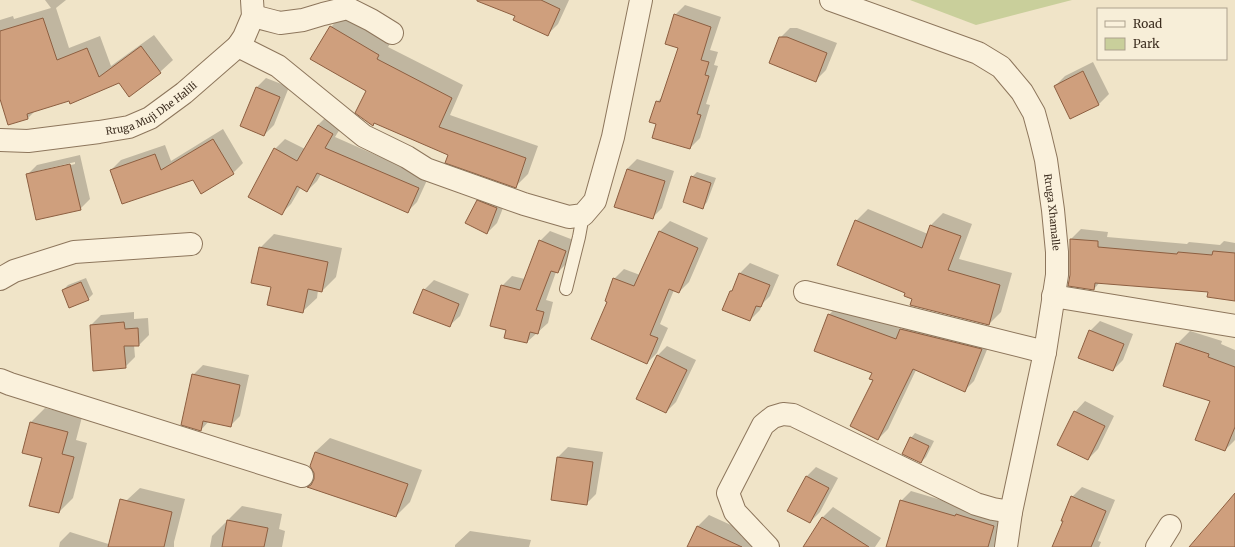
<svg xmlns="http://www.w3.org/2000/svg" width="1235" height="547" font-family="Merriweather,serif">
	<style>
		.green { fill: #c9cf9b }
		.shadow { fill: #0003; fill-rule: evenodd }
		.building { fill: #cf9f7d; stroke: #8d5f41 }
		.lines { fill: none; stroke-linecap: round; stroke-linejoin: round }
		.lane-casing { stroke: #8d765c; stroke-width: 14 }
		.street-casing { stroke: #8d765c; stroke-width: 24 }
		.lane { stroke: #faf1dc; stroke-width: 12 }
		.street { stroke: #faf1dc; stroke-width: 22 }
		.labels { text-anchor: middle; stroke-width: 3; stroke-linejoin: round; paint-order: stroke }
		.street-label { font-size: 10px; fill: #3d2e20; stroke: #f7eed8 }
	</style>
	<rect width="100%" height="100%" fill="#f0e4c8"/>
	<path class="green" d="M910 0H1072L976 25Z"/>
	<path class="shadow" d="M45 0H66L56 8 69 48 100 36 111 66 154 35 173 60 160 72 120 82 35 111 28 118 0 96V20L13 16 14 19 51 8Z
		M476 0H569L558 24 548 34 516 16Z
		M685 5 721 17 710 50 718 52 714 65 718 66 706 104 710 105 700 138 690 148 657 123V102L664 95 679 47 675 15Z
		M343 14 391 42 388 47 463 85 450 115 538 146 528 174 515 187 449 154 375 122 373 125 367 90 331 27Z
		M790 28H797L837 43 826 70 816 80 780 38Z
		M1093 62 1109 94 1099 104 1070 118 1055 86 1065 76Z
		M266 78 289 87 274 125 264 135 256 88Z
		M328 115 343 124 335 137 428 178 417 202 407 212 321 174 317 181 307 191 301 187 291 204 281 214 275 149 285 139 305 149 318 125Z
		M223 129 243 163 233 173 193 179 111 170 121 160 165 145 171 161Z
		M80 155 90 199 80 209 27 175 37 165ZM75 162V164L38 173V171Z
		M637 159 674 171 662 208 652 218 627 169Z
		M697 172 716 178 707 202 703 207 692 177Z
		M488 191 507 198 497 223 487 233 478 201Z
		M868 209 928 234 931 225 943 213 972 224 959 259 1012 273 1001 312 989 324 914 299 906 293 856 221Z
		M670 221 708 238 689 282 679 292 674 290 660 324 668 328 657 353 647 363 608 302 614 279 624 269 640 275 660 231Z
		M1081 229 1108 232 1107 237 1187 244 1189 242 1220 245 1224 241 1235 243V300L1209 291 1100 282 1094 289 1070 275 1071 239Z
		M550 231 576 241 568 262 558 272H556L546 300 553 302 548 323 527 342 507 330 502 286 512 276 525 279 540 241Z
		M274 234 342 248 336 277 322 291 318 290 317 298 302 312 260 248Z
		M750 263 779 275 770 296 762 304 760 310 750 320 731 291 734 288 740 273Z
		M86 278 93 294 88 299 63 290 68 285Z
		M434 280 469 294 460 316 449 326 424 290Z
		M838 305 902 329 911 320 991 340 974 381 964 391 916 370 888 429 878 439 874 373 829 315Z
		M134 312V319L148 318 149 335 139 345H134L135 357 125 367 91 325 101 315Z
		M1100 321 1133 334 1123 360 1113 370 1090 331Z
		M1190 331 1222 341 1221 344 1235 350V440L1225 450 1212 401 1177 344Z
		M667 346 696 360 676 402 666 412 657 356Z
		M203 365 249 375 240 416 230 426 209 421 201 430 193 375Z
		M1085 401 1114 416 1098 449 1088 459 1059 445 1075 412Z
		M45 408 82 417 76 440 87 443 73 498 59 512 43 457 31 422Z
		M915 433 934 441 926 457 921 462 911 438Z
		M330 438 422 470 410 502 396 516 309 486 315 480V452Z
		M568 447 603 452 596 494 586 504 558 457Z
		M816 467 838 478 820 512 810 522 806 477Z
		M1082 487 1115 500 1098 541 1101 542 1099 547H1053L1064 521 1072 497Z
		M140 488 185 499 174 542V547H130L127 500Z
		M911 491 965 507 1004 516 994 547H915L901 501Z
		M242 506 282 514 279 529 285 531 282 547H210L212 536Z
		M833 507 881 538 875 547H804L823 517Z
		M709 515 744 531 741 536 764 547H688L697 527Z
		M470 531 531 540 529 547H455V545Z
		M70 532 118 547H59L60 542Z"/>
	<path class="building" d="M477 0H541L560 9 548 36 513 20 515 16 477 1Z
		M674 14 711 27 701 60 709 62 705 75 709 76 697 114 701 115 690 149 652 138 656 124 649 122 656 101 660 102 678 48 665 44Z
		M43 18 57 60 87 48 99 77 141 46 161 73 129 97 119 83 70 104 69 101 27 114 28 119 8 125 0 99V31Z
		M330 26 379 55 377 59 452 98 439 127 526 158 516 188 445 163 448 155 374 123 373 126 355 113 366 91 310 59Z
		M779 37H787L827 53 816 82 769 63Z
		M1083 71 1099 105 1070 119 1054 86Z
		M256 87 280 97 264 136 240 126Z
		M318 125 333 134 325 148 419 188 408 213 317 173 307 192 297 186 282 215 248 197 274 148 297 161Z
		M213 139 234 174 201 194 193 180 122 204 110 170 155 154 161 170Z
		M70 164 81 210 36 220 26 174Z
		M627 169 665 181 653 219 614 207Z
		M691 176 711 183 703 209 683 202Z
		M477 200 497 208 487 234 465 223Z
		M855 220 922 248 930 225 961 236 948 270 1000 285 989 325 910 305 912 299 904 296 905 293 837 265Z
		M659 231 698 248 679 293 669 289 650 335 658 338 647 364 591 339 607 302 605 301 613 278 634 286Z
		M1070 239 1098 241V247L1177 254 1178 252 1212 255 1213 251 1235 253V301L1207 297 1208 292 1095 283 1094 290 1068 286 1070 275Z
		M539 240 566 251 558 273 551 271 536 310 544 312 538 334 530 332 527 343 504 338 506 330 490 326 501 285 520 290Z
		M259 247 328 262 322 292 308 289 303 313 267 305 271 287 251 283Z
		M739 273 770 285 761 307 756 306 750 321 722 310 730 291H732Z
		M81 282 89 300 69 308 62 290Z
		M423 289 459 304 450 327 413 313Z
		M828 314 896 339 900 329 982 349 965 392 913 369 878 440 850 426 873 380 869 379 872 373 814 351Z
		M124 322 125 329 138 328 139 346H124L126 368 93 371 90 325Z
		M1089 330 1124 344 1113 371 1078 358Z
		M1176 343 1209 354 1208 357 1235 367V427L1225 451 1195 440 1210 401 1163 386Z
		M657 355 687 370 666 413 636 399Z
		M192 374 240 385 231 427 203 421 201 431 181 425Z
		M1074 411 1105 426 1088 460 1057 445Z
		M30 422 68 432 62 454 74 457 59 513 29 506 42 458 22 453Z
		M910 437 929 446 921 463 902 454Z
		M315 452 408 484 396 517 307 487 311 485 314 479V473L310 466Z
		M557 457 593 462 587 505 551 500Z
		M806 476 829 488 810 523 787 511Z
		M1235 493V547H1189Z
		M1071 496 1106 511 1091 547H1052L1063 521H1061Z
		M120 499 172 512 164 547H108Z
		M900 500 955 516 956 514 994 526 988 547H886Z
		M822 517 869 547H803Z
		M227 520 268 528 264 547H222Z
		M697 526 742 547H687Z"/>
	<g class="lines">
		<defs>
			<path id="lane" d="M566 289 579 237 583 215"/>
			<g id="street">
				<path id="s1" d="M831 0 978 53 1001 67 1022 92 1034 113 1040 135 1046 160 1053 210 1057 252V275L1045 352 1011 512 1006 547"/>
				<path d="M253 16 280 23 303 20 323 14 347 8 371 20 392 33"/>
				<path d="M238 46 278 66 364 136 407 157 426 169 524 204 569 217 583 215 595 201 613 137 641 0"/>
				<path id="s2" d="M0 140 28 141 99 132 129 127 150 118 184 93 238 46 244 37 253 16 252 0"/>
				<path d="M0 279 14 271 74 252 191 244"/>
				<path d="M805 292 1045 352"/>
				<path d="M1053 296 1235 326"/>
				<path d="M0 380 10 384 302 476"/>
				<path d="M768 547 735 512 728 493 763 425 773 417 783 414 793 415 976 504 993 509 1011 512"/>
				<path d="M1157 547 1170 526"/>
			</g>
		</defs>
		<use href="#lane" class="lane-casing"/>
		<use href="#street" class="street-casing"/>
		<use href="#lane" class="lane"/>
		<use href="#street" class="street"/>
	</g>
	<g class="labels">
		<g class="street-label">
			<text dy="4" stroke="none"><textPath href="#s2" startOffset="158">Rruga Muji Dhe Halili</textPath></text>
			<text dy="4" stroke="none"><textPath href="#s1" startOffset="341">Rruga Xhamalle</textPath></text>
		</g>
	</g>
	<rect x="1097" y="8" width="130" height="52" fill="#f7eed8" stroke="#ada18e"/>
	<rect x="1105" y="21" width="20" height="6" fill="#faf1dc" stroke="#ada18e"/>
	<text x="1133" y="28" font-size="12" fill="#3d2e20">Road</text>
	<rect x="1105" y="38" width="20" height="12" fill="#c9cf9b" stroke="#ada18e"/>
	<text x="1133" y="48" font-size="12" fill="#3d2e20">Park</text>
</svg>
